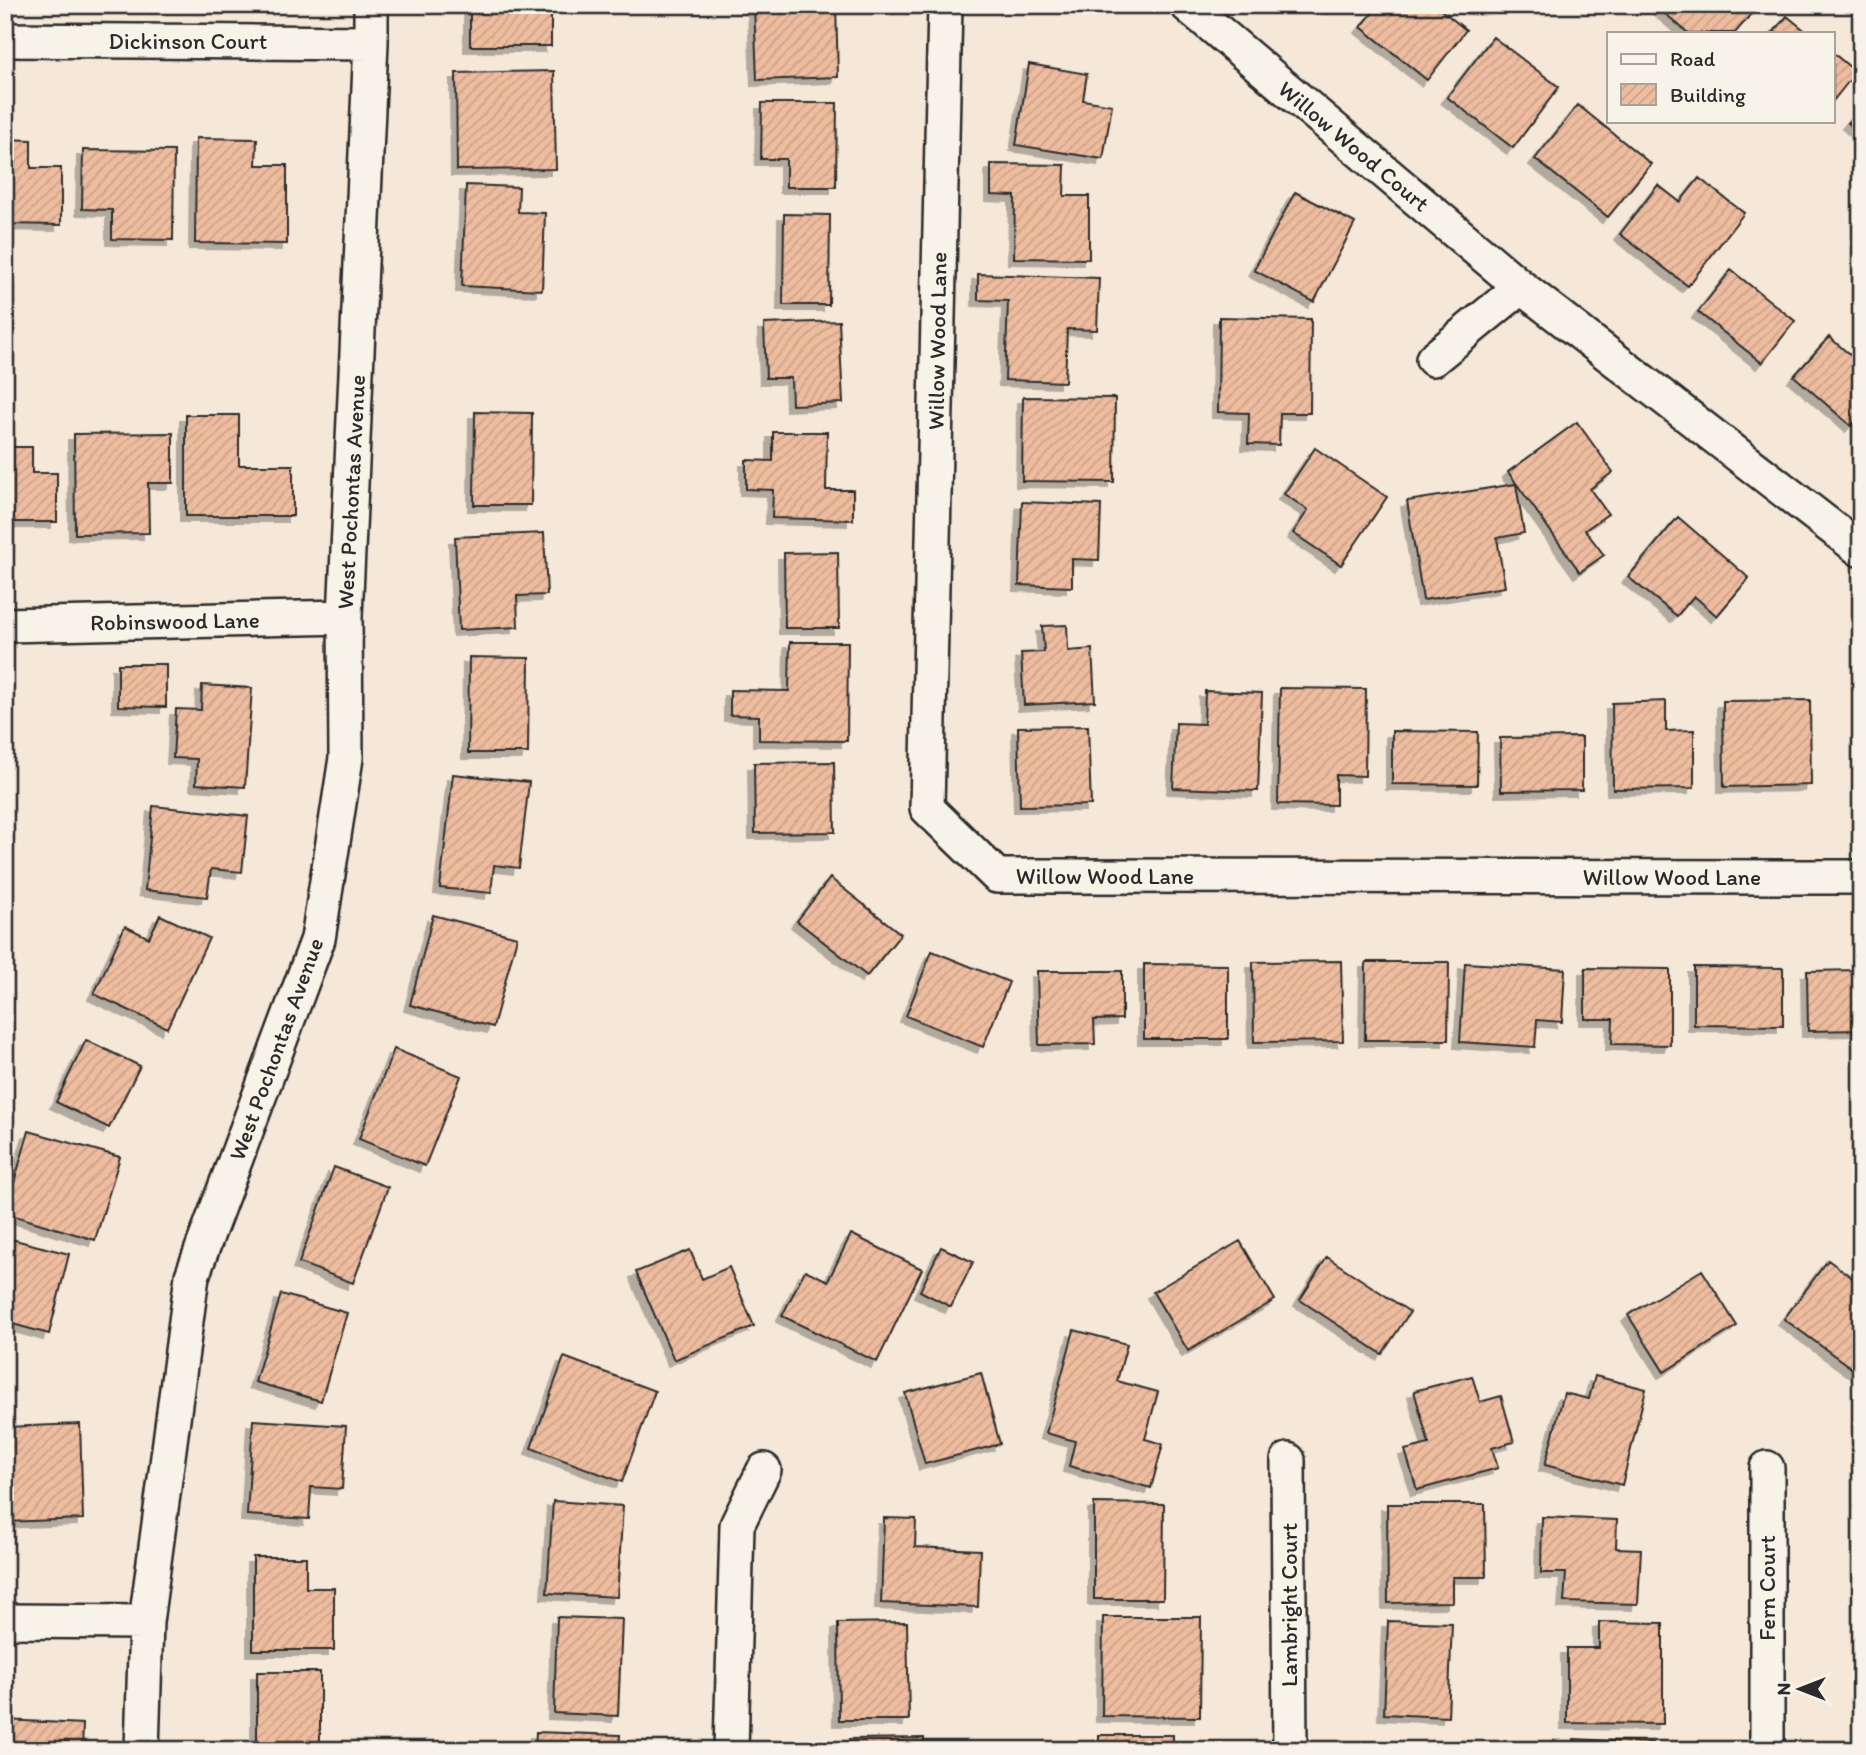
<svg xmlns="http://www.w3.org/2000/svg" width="1866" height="1755" font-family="Itim,sans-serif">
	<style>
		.building { fill: url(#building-hatch); stroke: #2b2b2b; stroke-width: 2; filter: url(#shadow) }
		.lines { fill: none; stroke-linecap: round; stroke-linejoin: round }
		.minor-casing { stroke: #2b2b2b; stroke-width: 38 }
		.minor { stroke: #f7f3e8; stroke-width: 33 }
		.labels { text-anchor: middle; stroke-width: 5; stroke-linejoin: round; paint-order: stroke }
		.street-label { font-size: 23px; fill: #2b2b2b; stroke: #f7f3e8 }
	</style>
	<defs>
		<pattern id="building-hatch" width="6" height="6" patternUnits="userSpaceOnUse" patternTransform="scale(1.75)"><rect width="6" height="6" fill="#eebc9f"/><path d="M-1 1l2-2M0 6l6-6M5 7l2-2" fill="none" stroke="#cca289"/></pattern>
		<filter id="shadow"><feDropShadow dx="-6" dy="6" stdDeviation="0" flood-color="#0004"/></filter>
	</defs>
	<rect width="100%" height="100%" fill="#f5e8d9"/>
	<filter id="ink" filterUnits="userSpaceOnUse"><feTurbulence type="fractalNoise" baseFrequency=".0143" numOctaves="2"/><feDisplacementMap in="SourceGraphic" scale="14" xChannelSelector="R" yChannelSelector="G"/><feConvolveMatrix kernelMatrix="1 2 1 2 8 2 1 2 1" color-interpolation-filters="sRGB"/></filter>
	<g filter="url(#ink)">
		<path class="building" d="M470 5H551V46H470Z
			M754 5H836L838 77 757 80Z
			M1379 5H1435L1466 30 1427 80 1361 27Z
			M1655 5H1759L1735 33H1688Z
			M1787 16 1808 33H1773Z
			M1493 37 1559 87 1513 148 1447 97Z
			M1833 53 1856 72 1833 101Z
			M1029 64 1087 74 1083 100 1112 105 1103 159 1016 145Z
			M554 71 556 169 457 170 456 73Z
			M762 103H837L836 187H786V159H761Z
			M1578 105 1651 164 1608 217 1535 159Z
			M1861 108V134L1848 123Z
			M196 138 257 139 256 165H287V244L195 243Z
			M5 139 31 140V168H61V225L5 224Z
			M83 150 174 151 173 240 112 239V210L82 209Z
			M991 164 1065 165 1064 196H1089V259L1014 258 1015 196 991 195Z
			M1699 178 1744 213 1688 286 1620 234 1658 185 1680 202Z
			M466 185 519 187 518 212 545 213 542 290 462 286Z
			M1295 192 1355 223 1314 302 1254 270Z
			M784 214 830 215 829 305H783Z
			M1731 270 1795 321 1762 363 1698 312Z
			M978 274 1099 278 1097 330 1067 329 1065 382 1005 380 1008 301 978 300Z
			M1219 317 1311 319 1310 413H1280L1279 445 1248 444 1249 413 1218 412Z
			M839 321 843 403 792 405 791 378H766L764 324Z
			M1829 337 1861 364V415L1851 426 1794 376Z
			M1023 397 1115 398 1114 482 1022 481Z
			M475 412 532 413 531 505H474Z
			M186 415H239V465H293V516H186Z
			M1577 422 1613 472 1590 489 1608 514 1585 530 1604 555 1580 572 1508 472Z
			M773 432H827L826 490H853V520L772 518 773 490 746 489V460L773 461Z
			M173 433V483H148L149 533 75 534 74 434Z
			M5 447H32V473H57V522H5Z
			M1315 448 1387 497 1341 565 1293 533 1308 510 1284 494Z
			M1516 484 1524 533 1497 538 1505 587 1423 600 1407 501Z
			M1022 502 1101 505 1099 560 1072 559V587L1019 585Z
			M1678 517 1749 578 1717 616 1694 596 1677 616 1628 577Z
			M544 533 547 595 517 596 518 627 459 630 455 537Z
			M838 552 839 628H785L784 553Z
			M1067 625 1068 651 1092 649 1095 701 1024 705 1021 653 1044 652 1042 626Z
			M790 642H848L847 741 759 740V716L730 715V690L789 691Z
			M469 657 529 658 528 753H468Z
			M118 664H166V707L118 706Z
			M202 685 252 688 245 787 196 784 197 759 173 758 176 709 201 710Z
			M1280 688 1366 689 1365 776 1336 775V805L1278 804Z
			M1205 691 1262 693 1258 791 1173 788 1176 723 1204 724Z
			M1810 700 1811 785 1724 787 1723 701Z
			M1666 701V731L1694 730V788L1613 789 1612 703Z
			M1088 726 1091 805 1020 806 1018 727Z
			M1392 731 1478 732 1477 785 1392 784Z
			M1582 737V790L1501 791 1500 738Z
			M834 762 835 832 755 833 754 763Z
			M453 774 529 782 519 868 494 865 491 893 440 888Z
			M153 806 248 816 242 872 211 869 207 897 145 890Z
			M830 878 901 934 867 976 797 921Z
			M160 915 209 938 167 1028 94 994 125 926 149 938Z
			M433 915 517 937 493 1027 410 1005Z
			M932 951 1009 982 983 1047 906 1016Z
			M1341 961 1343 1041 1254 1042 1253 962Z
			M1366 962H1449L1448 1040H1365Z
			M1465 963 1565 969 1562 1022 1537 1020 1535 1047 1460 1042Z
			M1144 964 1228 965V1039H1144Z
			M1694 967 1783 968V1026L1694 1025Z
			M1585 968 1670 969V1045L1612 1044 1613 1019H1585Z
			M1861 970V1030L1808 1031 1807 971Z
			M1037 971H1122V1019L1094 1020 1095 1044 1039 1045Z
			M86 1040 140 1066 109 1128 56 1102Z
			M394 1049 461 1076 425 1166 359 1139Z
			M29 1131 120 1157 95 1240 5 1213Z
			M334 1167 388 1187 353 1283 299 1263Z
			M851 1234 922 1269 877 1362 782 1316 805 1270 828 1281Z
			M11 1239 69 1254 49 1334 5 1322V1260Z
			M1240 1241 1275 1300 1188 1351 1153 1292Z
			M941 1247 973 1262 951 1307 920 1291Z
			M690 1250 702 1279 729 1267 754 1326 674 1360 636 1272Z
			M1327 1257 1410 1312 1382 1354 1300 1300Z
			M1828 1260 1861 1284V1375L1784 1319Z
			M1702 1270 1737 1326 1664 1372 1628 1315Z
			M281 1294 347 1313 321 1401 255 1382Z
			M1074 1330 1127 1344 1117 1381 1158 1392 1145 1439 1163 1444 1151 1488 1069 1466 1075 1441 1046 1433Z
			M564 1357 655 1391 622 1482 531 1448Z
			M981 1373 1000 1444 925 1464 905 1393Z
			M1472 1376 1480 1402 1501 1396 1514 1442 1492 1448 1498 1468 1417 1490 1405 1450 1429 1444 1414 1391Z
			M1595 1376 1646 1389 1622 1485 1545 1465 1564 1393 1589 1399Z
			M253 1420 346 1426 342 1489 311 1487 309 1519 247 1515Z
			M80 1424 83 1519 5 1522V1427Z
			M553 1501 623 1506 617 1597 547 1593Z
			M1094 1503 1164 1504 1163 1599H1094Z
			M1387 1504H1485L1486 1577H1453V1602L1388 1603Z
			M1542 1517 1617 1520 1616 1548 1641 1549 1638 1604 1564 1602 1566 1573H1541Z
			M884 1518 916 1519 915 1547 980 1550 978 1607 881 1603Z
			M253 1557H306V1588H334V1650H253Z
			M557 1617 622 1619 618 1716 554 1713Z
			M1103 1617H1201L1200 1717 1102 1716Z
			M1388 1621 1452 1623 1448 1717 1384 1714Z
			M907 1622 909 1720H839L838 1623Z
			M1599 1622 1663 1623V1724L1567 1723V1648H1599Z
			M257 1672H320V1750H257Z
			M5 1720 83 1724 82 1750H5Z
			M536 1732 620 1735 619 1750H535Z
			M1099 1735H1173V1750H1099Z
			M924 1738V1750H850L849 1739Z
			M1574 1739 1653 1743 1652 1750H1573Z"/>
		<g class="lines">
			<defs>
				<path id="minor" d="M945 5 927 808 997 876 1861 877
					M1187 5 1521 287 1861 550
					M5 40 371 43
					M1433 359 1521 287
					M5 625 345 617
					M1288 1460 1290 1750
					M1767 1468V1750
					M5 1621 146 1622
					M142 1750 146 1622 192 1276 318 939 346 758 345 617 371 43V5
					M731 1750 737 1525 764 1470"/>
			</defs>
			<use href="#minor" class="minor-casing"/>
			<use href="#minor" class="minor"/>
		</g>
	</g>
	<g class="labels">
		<g class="street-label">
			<text x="188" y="49">Dickinson Court</text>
			<text transform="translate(1354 146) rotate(40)" y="8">Willow Wood Court</text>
			<text transform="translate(937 341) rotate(-89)" y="8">Willow Wood Lane</text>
			<text transform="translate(351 492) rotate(-87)" y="8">West Pochontas Avenue</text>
			<text transform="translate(175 621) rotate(-1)" y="8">Robinswood Lane</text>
			<text x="1105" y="884">Willow Wood Lane</text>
			<text x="1672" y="885">Willow Wood Lane</text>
			<text transform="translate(276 1049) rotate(-70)" y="8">West Pochontas Avenue</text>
			<text transform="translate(1767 1588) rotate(-90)" y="8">Fern Court</text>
			<text transform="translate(1289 1605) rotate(-90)" y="8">Lambright Court</text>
		</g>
	</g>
	<rect width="1866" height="1755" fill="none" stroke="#f7f3e8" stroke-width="28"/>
	<rect x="14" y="14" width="1838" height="1727" fill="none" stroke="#2b2b2b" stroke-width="2.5" filter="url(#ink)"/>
	<rect x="1607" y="32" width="228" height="91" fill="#f7f3e8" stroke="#a5a39c" stroke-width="2"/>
	<rect x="1621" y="54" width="35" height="10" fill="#f7f3e8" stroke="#a5a39c" stroke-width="2"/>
	<text x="1670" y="66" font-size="21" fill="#2b2b2b">Road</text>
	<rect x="1621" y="84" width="35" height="21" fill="url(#building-hatch)" stroke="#a5a39c" stroke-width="2"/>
	<text x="1670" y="102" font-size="21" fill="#2b2b2b">Building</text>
	<g transform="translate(1800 1689) rotate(270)" stroke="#f7f3e8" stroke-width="5" paint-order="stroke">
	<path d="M0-5L12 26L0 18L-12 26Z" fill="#2b2b2b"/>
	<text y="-10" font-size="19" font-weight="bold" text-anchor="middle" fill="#2b2b2b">N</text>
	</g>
</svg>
